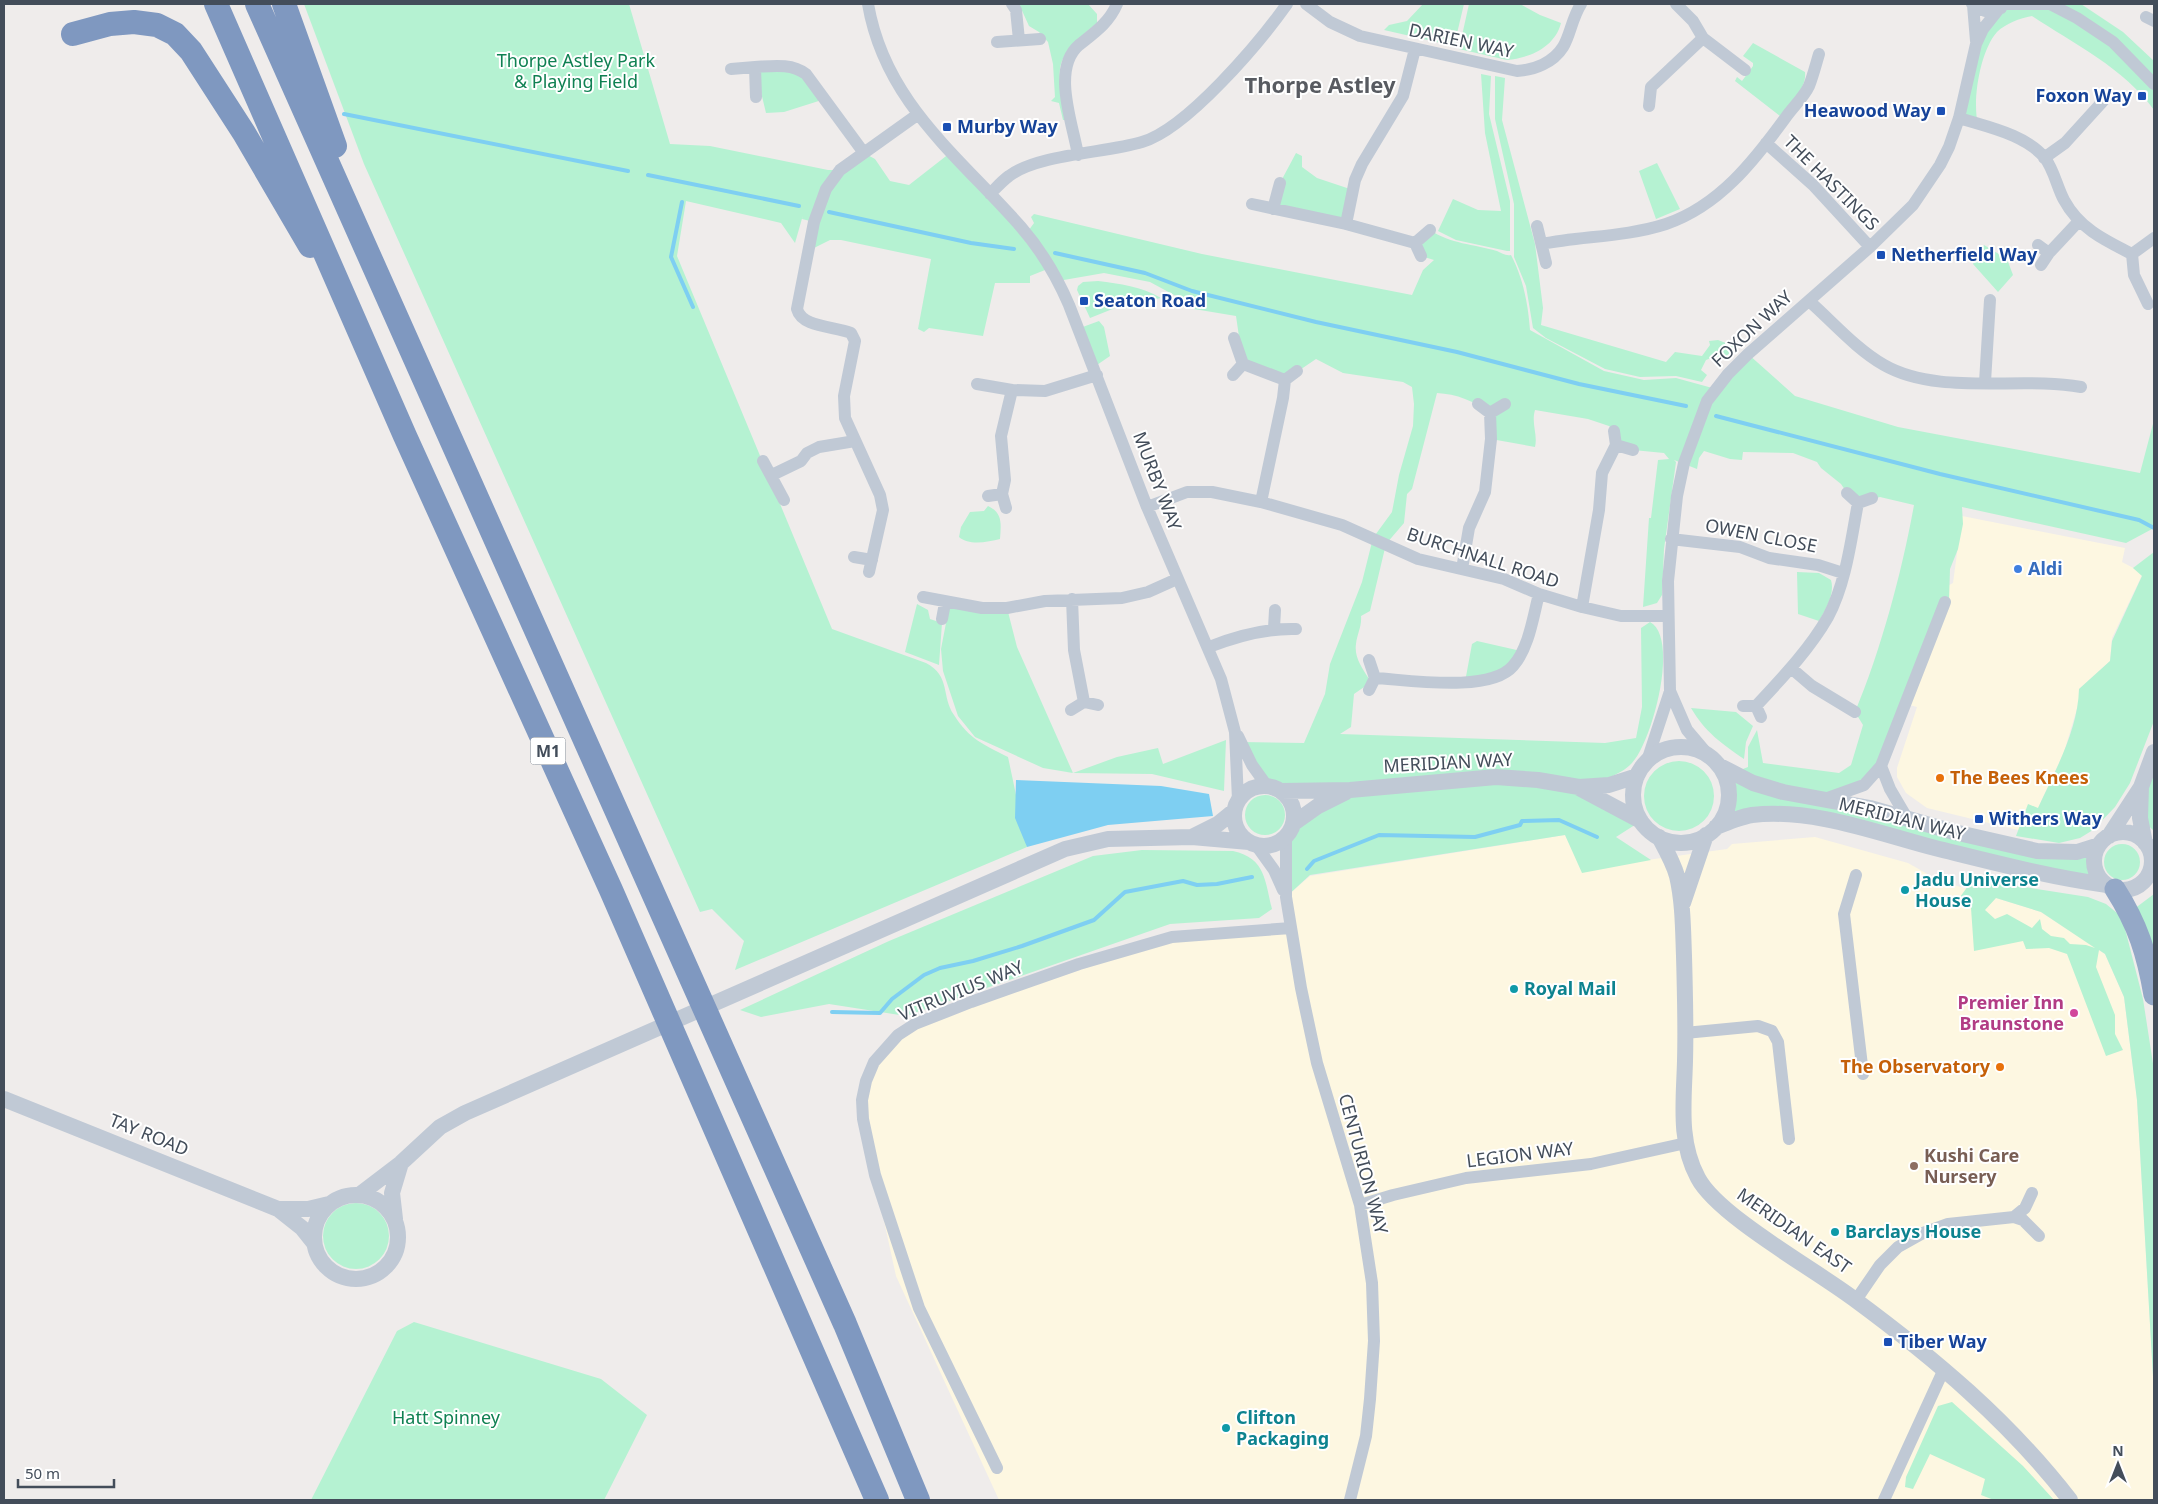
<svg xmlns="http://www.w3.org/2000/svg" width="2158" height="1504" font-family="'Noto Sans',sans-serif">
	<style>
		.commercial { fill: #fdf7e1 }
		.green { fill: #b5f2d2; fill-rule: evenodd }
		.water { fill: #7ecff2 }
		.lines { fill: none; stroke-linecap: round; stroke-linejoin: round }
		.stream { stroke: #7ecff2; stroke-width: 4 }
		.minor { stroke: #c0c9d5; stroke-width: 12 }
		.tertiary { stroke: #c0c9d5; stroke-width: 16 }
		.trunk { stroke: #94a8c7; stroke-width: 21 }
		.motorway { stroke: #7f98c0; stroke-width: 24 }
		.transit-dot { fill: #1a4fb4; stroke: #fff; stroke-width: 2 }
		.shop-dot { fill: #3f7fe0; stroke: #fff; stroke-width: 2 }
		.food-dot { fill: #e8710a; stroke: #fff; stroke-width: 2 }
		.culture-dot { fill: #0f9aa8; stroke: #fff; stroke-width: 2 }
		.hotel-dot { fill: #d1479c; stroke: #fff; stroke-width: 2 }
		.education-dot { fill: #8d6e63; stroke: #fff; stroke-width: 2 }
		.labels { text-anchor: middle; stroke-width: 4; stroke-linejoin: round; paint-order: stroke }
		.shield { fill: #fff; stroke: #7b828c; stroke-width: 1 }
		.shield-label { font-size: 16px; font-weight: bold; fill: #434d5a }
		.street-label { font-size: 18px; fill: #434d5a; stroke: #fff }
		.park-label { font-size: 18px; fill: #0f8052; stroke: #fff }
		.transit-label { font-size: 18px; font-weight: bold; fill: #164399; stroke: #fff; text-anchor: start }
		.shop-label { font-size: 18px; font-weight: bold; fill: #366cbe; stroke: #fff; text-anchor: start }
		.food-label { font-size: 18px; font-weight: bold; fill: #c56008; stroke: #fff; text-anchor: start }
		.culture-label { font-size: 18px; font-weight: bold; fill: #0d838f; stroke: #fff; text-anchor: start }
		.hotel-label { font-size: 18px; font-weight: bold; fill: #b23c85; stroke: #fff; text-anchor: end }
		.education-label { font-size: 18px; font-weight: bold; fill: #785e54; stroke: #fff; text-anchor: start }
		.district-label { font-size: 22px; font-weight: bold; fill: #585b61; stroke: #fff }
	</style>
	<rect width="100%" height="100%" fill="#efeceb"/>
	<path class="commercial" d="M1962 516 2125 548 2122 562 2143 573 2112 638 2110 661 2079 689V702L2064 752 2038 808 2030 833 1927 808 1906 793 1897 777V768L1917 707 1895 701 1937 592 1953 583Z
		M1565 835 1582 869 1727 849 1732 844 1815 837 1908 863 1938 880 2041 912 2105 954 2124 997 2137 1100 2154 1391V1500H999L896 1276 871 1161 862 1100 876 1059 913 1026 1181 936 1291 928 1286 897 1310 876Z"/>
	<path class="green" d="M304 4H629L670 144 710 146 828 170H840L864 153 875 159 890 181 909 185 950 153 1026 234 1034 223 1031 217 1034 214 1202 254 1412 295 1423 270 1434 260 1421 256 1415 243 1430 230C1451 244 1473 244 1497 251 1502 253 1505 256 1511 255 1523 278 1528 303 1530 330L1604 371 1644 380 1676 378 1716 389 1748 354 1795 396 1898 427 2140 473 2154 420V528L2126 543 1962 507 1963 524 1958 549 1950 569 1949 601 1882 768 1826 799 2012 846 2099 845 2092 871 2102 881 1831 821 1722 819C1732 799 1728 784 1718 765L1733 773 1748 767V747L1757 730 1763 763 1839 773 1851 765 1863 725 1855 712C1881 650 1902 572 1914 505L1880 497 1858 503 1847 493 1841 484 1821 468 1817 462 1793 453 1743 452 1742 460 1730 459 1704 451 1699 458 1697 469 1674 460 1676 462 1664 549 1662 595 1657 603 1643 607 1649 518H1651L1658 460 1669 459 1664 453 1633 450 1616 445 1614 431 1609 426 1588 419 1535 410C1531 424 1538 434 1535 447L1491 439 1490 413C1475 401 1456 394 1437 393L1412 489 1407 494 1404 523 1386 544 1370 611 1361 616C1362 626 1357 634 1356 644 1354 657 1362 668 1369 679L1367 685 1354 694 1351 727 1340 734 1605 743 1636 738 1642 707 1641 628 1650 622C1680 638 1652 742 1632 763 1619 777 1597 781 1580 787L1641 821 1616 837 1651 860 1582 873 1565 835 1310 875 1286 897V837L1294 823 1349 791H1281L1267 786 1241 742 1304 743 1325 694 1330 664 1362 582 1373 538 1392 512 1399 475 1413 426 1414 404 1412 387 1403 382 1343 373 1316 359 1285 380 1243 364 1236 316 1194 309 1187 302 1150 282 1104 273 1058 281 1050 268 1030 276V283H995L983 336 929 328 924 332 918 329 931 259 841 240H830L808 251 814 222 802 219 803 215 795 243 781 223 686 201 677 256 832 629 926 663C951 676 941 696 954 715 970 740 983 744 1008 757L1027 847 735 970 744 941 712 909 700 912 364 164Z
		M1019 4H1088L1097 14V23C1051 60 1057 65 1066 120H1063L1059 103 1051 101 1055 97 1053 64 1048 42 1039 32 1029 26Z
		M1423 4H1464L1454 46 1384 30 1389 25 1407 21Z
		M1469 4H1520L1540 15 1561 23C1555 47 1530 58 1507 60L1459 49Z
		M2031 4H2081L2123 32 2154 61V110C2124 68 2074 44 2032 16 2020 18 2005 24 1997 32 1980 51 1972 101 1978 124L1959 118 1976 44 1998 10Z
		M1753 43 1805 72C1807 89 1789 104 1780 116L1735 81 1737 77 1742 81 1753 66V63L1743 56Z
		M755 67 799 69 825 99 784 112 766 113Z
		M1481 74 1491 76 1489 114 1510 201V251H1507L1456 240 1438 231 1453 199 1478 210 1501 211 1485 133Z
		M1495 76 1505 78 1502 120 1535 244 1543 308 1541 325 1666 362 1675 352 1702 356 1710 345 1709 341 1718 340 1736 347 1722 360 1716 356 1706 360 1701 370 1707 375 1702 382 1676 376 1640 377 1605 369 1546 338 1533 328 1526 286 1514 257V204L1495 119Z
		M1296 153 1302 156V167L1317 178 1353 190 1346 224 1273 209 1280 183Z
		M1657 163 1680 209 1656 219 1639 171Z
		M1984 245 2007 259 2013 275 1998 292 1973 264Z
		M1098 281C1120 284 1141 286 1161 298L1115 308 1090 318 1077 290 1078 286 1083 282Z
		M1099 321 1104 327 1110 356 1094 367 1080 328Z
		M988 506C1003 513 1001 524 1000 539 988 542 969 546 959 537L961 527 970 512 984 511Z
		M2154 552V721L2130 783 2115 807 2093 830 2080 838 2059 843 2016 836 2028 804 2038 808C2055 771 2078 730 2079 689L2110 661 2112 641 2142 576 2133 568Z
		M1797 572 1819 573 1831 580C1835 594 1826 609 1819 621L1798 614Z
		M945 603 1007 608 1017 647 1073 773 1117 757 1158 748 1163 764 1226 740 1224 791 1152 774 1073 773 1043 768 975 737 958 716 943 671 941 649 946 623 942 619Z
		M917 604 928 610 930 619 942 623 939 665 905 652Z
		M1477 641 1521 651 1515 665 1465 682 1472 644Z
		M1691 708 1736 712 1753 726 1746 742 1744 759C1722 744 1705 732 1691 708Z
		M2154 752V831L2140 818Z
		M1644 796a35 35 0 1 1 70 0a35 35 0 1 1-70 0Z
		M1245 815a20 20 0 1 1 40 0a20 20 0 1 1-40 0Z
		M2104 862a18 18 0 1 1 36 0a18 18 0 1 1-36 0Z
		M1142 850 1233 851C1266 858 1265 882 1272 909L1259 918 1170 924 906 1016 829 1004 761 1017 740 1010 889 941 1093 856Z
		M1980 877 1992 882 2088 897 2106 904 2122 917 2143 999 2154 1070V1394L2137 1100 2124 997 2105 954 2099 950 2096 967 2115 1015V1034L2123 1050 2106 1056 2067 954 2049 948 2026 949 2023 941 1974 951 1971 908 1960 897 1971 882ZM1996 898 2041 912 2095 948 2086 945 2070 944 2064 938 2051 936 2042 929 2040 919 2032 928 2007 914 1995 919 1985 910Z
		M2154 894V997L2130 912Z
		M323 1236a33 33 0 1 1 66 0a33 33 0 1 1-66 0Z
		M414 1322 601 1379 647 1415 604 1500H311L397 1331Z
		M1952 1402 2023 1466 2054 1500H1994L1981 1495 1985 1479 1930 1454 1913 1489 1905 1487 1906 1477 1938 1406Z"/>
	<path class="water" d="M1016 780 1161 786 1209 794 1213 816 1108 825 1027 847 1015 818Z"/>
	<g class="lines">
		<path class="stream" d="M344 114 628 171
			M648 175 799 206
			M682 202 671 257 693 307
			M829 212 971 243 1014 249
			M1055 253 1145 273 1192 291 1316 322 1457 352 1579 384 1686 406
			M1716 416 1940 474 2139 520 2154 528
			M1307 869 1314 861 1379 835 1475 837 1520 825 1522 821 1559 820 1597 837
			M832 1012 880 1013 892 999 924 975 940 968 973 961 1022 946 1094 920 1125 892 1183 881 1197 885 1217 884 1252 877"/>
		<path class="minor" d="M868 4C885 103 959 156 1021 227 1041 250 1057 277 1069 305L1147 507 1221 679 1235 732 1238 800
			M1012 4 1016 10 1019 40
			M1306 4 1330 22 1360 36 1517 71C1534 70 1553 63 1563 47 1570 36 1572 18 1581 4
			M1676 4 1693 21 1703 38 1745 70
			M1972 4 1985 11 2001 8
			M2007 4H2050L2077 18 2113 42 2154 84
			M1973 5 1976 41
			M2146 17 2154 21
			M997 42 1040 39
			M755 67C773 66 791 63 806 74L864 153
			M731 69 755 67 756 97
			M1649 106 1651 87 1703 38
			M1959 118C1987 127 2025 134 2045 158 2054 170 2057 187 2064 200 2079 228 2104 240 2132 254L2154 238
			M1766 143 1813 185 1870 247
			M1078 155C1073 124 1051 69 1079 45 1094 33 1109 23 1117 4
			M2044 158 2065 143 2105 99
			M990 194C996 188 1002 181 1009 176 1038 154 1106 153 1142 142 1187 129 1260 42 1287 4
			M1252 204 1346 224 1415 243
			M1273 209 1280 183
			M1346 224 1355 180 1362 164 1403 96 1415 49
			M1537 226 1546 263
			M1542 244C1582 236 1626 237 1666 224 1719 206 1754 161 1786 117 1793 107 1804 97 1809 86 1813 76 1816 64 1819 54
			M2038 245 2049 253 2041 265
			M2049 253 2079 221
			M2132 254 2134 275 2148 304
			M1421 256 1415 243 1430 230
			M1809 301C1833 322 1856 349 1884 365 1938 396 2019 376 2081 387
			M1243 364 1285 380 1283 398 1261 502
			M1233 375 1243 364 1234 338
			M1285 380 1297 371
			M1985 382 1990 300
			M977 384 1012 390
			M1478 404 1490 413 1505 404
			M1614 431 1616 445 1633 450
			M763 461 784 500
			M772 475 801 461 807 453 819 447 855 441
			M1847 493 1858 503 1872 498
			M1002 494 1005 480 1001 436 1012 390 1045 391 1097 375
			M988 496 1002 494 1006 508
			M1147 507 1187 492H1212L1261 502 1342 525 1418 559 1504 579 1539 594 1582 607 1621 616H1668
			M1671 539 1740 547 1769 558 1818 565 1843 573
			M854 557 872 560
			M1462 569 1469 528 1485 492 1491 439 1490 413
			M869 572 883 510 880 495 845 418 844 396 855 341 851 333C835 326 802 328 797 309L814 222 826 189 840 170 917 115
			M923 597 982 608H1007L1045 601 1122 598 1148 592 1177 579
			M1072 599 1074 650 1084 702
			M1582 607 1599 510 1602 473 1616 445
			M942 619 945 603
			M1274 628 1275 610
			M1209 647C1237 636 1265 628 1296 629
			M1369 660 1375 678 1369 690
			M1791 668 1812 686 1855 712
			M1375 678C1409 680 1490 693 1513 666 1529 648 1533 617 1539 594
			M1670 691 1687 730 1709 756
			M1743 706H1756L1761 717
			M1756 706C1782 678 1809 650 1828 617 1846 583 1851 540 1858 503
			M1071 710 1084 702 1098 705
			M1238 736 1252 765 1267 786
			M1647 761 1670 691 1668 581 1677 496 1684 463 1707 401 1728 374 1748 354 1870 247 1913 205 1940 165 1949 147 1959 118 1976 44 1983 29 1998 10
			M1881 766 1890 789 1907 818
			M1825 799 1864 785 1881 766 1945 602
			M1286 837V897L1301 988 1317 1063 1360 1205 1372 1283 1374 1341 1370 1399 1366 1436 1350 1500
			M1256 845 1274 870 1283 890
			M1856 875 1844 914 1863 1074
			M1685 1033 1758 1026 1772 1031 1778 1042 1789 1139
			M1360 1205 1393 1195 1466 1178 1591 1164 1686 1143
			M2014 1217 2023 1220 2039 1236
			M1856 1300 1880 1265 1898 1247 1923 1233 1948 1224 2014 1217 2025 1208 2032 1193
			M997 1468 919 1308 875 1175 863 1119 862 1100 866 1081 874 1062 898 1035 915 1024 971 1002 1079 964 1172 937 1291 928
			M1884 1500 1944 1369"/>
		<path class="tertiary" d="M1633 795a48 48 0 1 1 96 0a48 48 0 1 1-96 0Z
			M1718 765 1753 783 1783 792 1870 808 1954 832 2037 851 2077 852 2099 845
			M1234 816a30 30 0 1 1 60 0a30 30 0 1 1-60 0Z
			M2141 787 2140 818 2145 843
			M1579 788 1641 821
			M1281 791 1350 790 1496 777 1538 780 1579 787 1609 785 1637 776
			M1294 823 1318 806 1346 792
			M1716 827C1728 822 1740 817 1752 815 1814 808 1877 833 1935 848 1992 862 2049 877 2107 885
			M2094 861a29 29 0 1 1 58 0a29 29 0 1 1-58 0Z
			M2109 836 2141 787 2154 752
			M1192 837 1218 824 1234 811
			M1659 837C1666 850 1673 862 1677 876 1683 902 1683 929 1684 956 1685 991 1686 1026 1685 1061 1684 1101 1678 1141 1698 1178 1718 1216 1816 1270 1854 1299 1934 1358 2009 1421 2070 1500
			M1683 903 1706 835
			M4 1099 278 1209 302 1228 314 1243
			M359 1195 401 1163 440 1127 465 1113 1065 849 1108 839 1192 837 1249 842
			M314 1237a42 42 0 1 1 84 0a42 42 0 1 1-84 0Z
			M278 1209H308L329 1204
			M395 1219 392 1193 401 1163"/>
		<path class="trunk" d="M2115 889C2138 925 2147 954 2154 995"/>
		<path class="motorway" d="M216 4 405 436 611 890 877 1500
			M257 4 845 1324 918 1500
			M284 4 335 146
			M73 34 110 24 134 22 157 25 175 34 191 51 244 133 310 246"/>
	</g>
	<g class="transit-dot">
		<rect x="2137" y="91" width="10" height="10" rx="2.5"/>
		<rect x="1936" y="106" width="10" height="10" rx="2.5"/>
		<rect x="942" y="122" width="10" height="10" rx="2.5"/>
		<rect x="1876" y="250" width="10" height="10" rx="2.5"/>
		<rect x="1079" y="296" width="10" height="10" rx="2.5"/>
		<rect x="1974" y="814" width="10" height="10" rx="2.5"/>
		<rect x="1883" y="1337" width="10" height="10" rx="2.5"/>
	</g>
	<circle class="shop-dot" cx="2018" cy="569" r="5"/>
	<g class="food-dot">
		<circle cx="1940" cy="778" r="5"/>
		<circle cx="2000" cy="1067" r="5"/>
	</g>
	<g class="culture-dot">
		<circle cx="1905" cy="890" r="5"/>
		<circle cx="1514" cy="989" r="5"/>
		<circle cx="1835" cy="1232" r="5"/>
		<circle cx="1226" cy="1428" r="5"/>
	</g>
	<circle class="hotel-dot" cx="2074" cy="1013" r="5"/>
	<circle class="education-dot" cx="1914" cy="1166" r="5"/>
	<g class="labels">
		<rect class="shield" x="530.5" y="737.5" width="35" height="27" rx="4"/>
		<g class="shield-label">
			<text x="548" y="757">M1</text>
		</g>
		<g class="street-label">
			<text transform="translate(1461 41) rotate(12)" y="6">DARIEN WAY</text>
			<text transform="translate(1831 183) rotate(45)" y="6">THE HASTINGS</text>
			<text transform="translate(1752 329) rotate(-43)" y="6">FOXON WAY</text>
			<text transform="translate(1157 481) rotate(69)" y="6">MURBY WAY</text>
			<text transform="translate(1761 536) rotate(11)" y="6">OWEN CLOSE</text>
			<text transform="translate(1483 558) rotate(18)" y="6">BURCHNALL ROAD</text>
			<text transform="translate(1448 763) rotate(-3)" y="6">MERIDIAN WAY</text>
			<text transform="translate(1902 819) rotate(14)" y="6">MERIDIAN WAY</text>
			<text transform="translate(961 991) rotate(-22)" y="6">VITRUVIUS WAY</text>
			<text transform="translate(149 1135) rotate(22)" y="6">TAY ROAD</text>
			<text transform="translate(1520 1155) rotate(-7)" y="6">LEGION WAY</text>
			<text transform="translate(1363 1164) rotate(75)" y="6">CENTURION WAY</text>
			<text transform="translate(1794 1231) rotate(35)" y="6">MERIDIAN EAST</text>
		</g>
		<g class="park-label">
			<text x="576" y="67">Thorpe Astley Park<tspan x="576" dy="21">&amp; Playing Field</tspan></text>
			<text x="446" y="1424">Hatt Spinney</text>
		</g>
		<g class="transit-label">
			<text x="2132" y="102" text-anchor="end">Foxon Way</text>
			<text x="1931" y="117" text-anchor="end">Heawood Way</text>
			<text x="957" y="133">Murby Way</text>
			<text x="1891" y="261">Netherfield Way</text>
			<text x="1094" y="307">Seaton Road</text>
			<text x="1989" y="825">Withers Way</text>
			<text x="1898" y="1348">Tiber Way</text>
		</g>
		<g class="shop-label">
			<text x="2028" y="575">Aldi</text>
		</g>
		<g class="food-label">
			<text x="1950" y="784">The Bees Knees</text>
			<text x="1990" y="1073" text-anchor="end">The Observatory</text>
		</g>
		<g class="culture-label">
			<text x="1915" y="886">Jadu Universe<tspan x="1915" dy="21">House</tspan></text>
			<text x="1524" y="995">Royal Mail</text>
			<text x="1845" y="1238">Barclays House</text>
			<text x="1236" y="1424">Clifton<tspan x="1236" dy="21">Packaging</tspan></text>
		</g>
		<g class="hotel-label">
			<text x="2064" y="1009">Premier Inn<tspan x="2064" dy="21">Braunstone</tspan></text>
		</g>
		<g class="education-label">
			<text x="1924" y="1162">Kushi Care<tspan x="1924" dy="21">Nursery</tspan></text>
		</g>
		<g class="district-label">
			<text x="1320" y="93">Thorpe Astley</text>
		</g>
	</g>
	<rect width="2158" height="1504" fill="none" stroke="#434d5a" stroke-width="10"/>
	<g transform="translate(2118 1464)" stroke="#ffffff" stroke-width="4" paint-order="stroke">
	<path d="M0-4L9 19L0 12L-9 19Z" fill="#434d5a"/>
	<text y="-8" font-size="14" font-weight="bold" text-anchor="middle" fill="#434d5a">N</text>
	</g>
	<path d="M18 1479v8h96v-8" fill="none" stroke="#434d5a" stroke-width="2.5"/>
	<text x="25" y="1479" font-size="15" fill="#434d5a" stroke="#ffffff" stroke-width="4" paint-order="stroke">50 m</text>
</svg>
